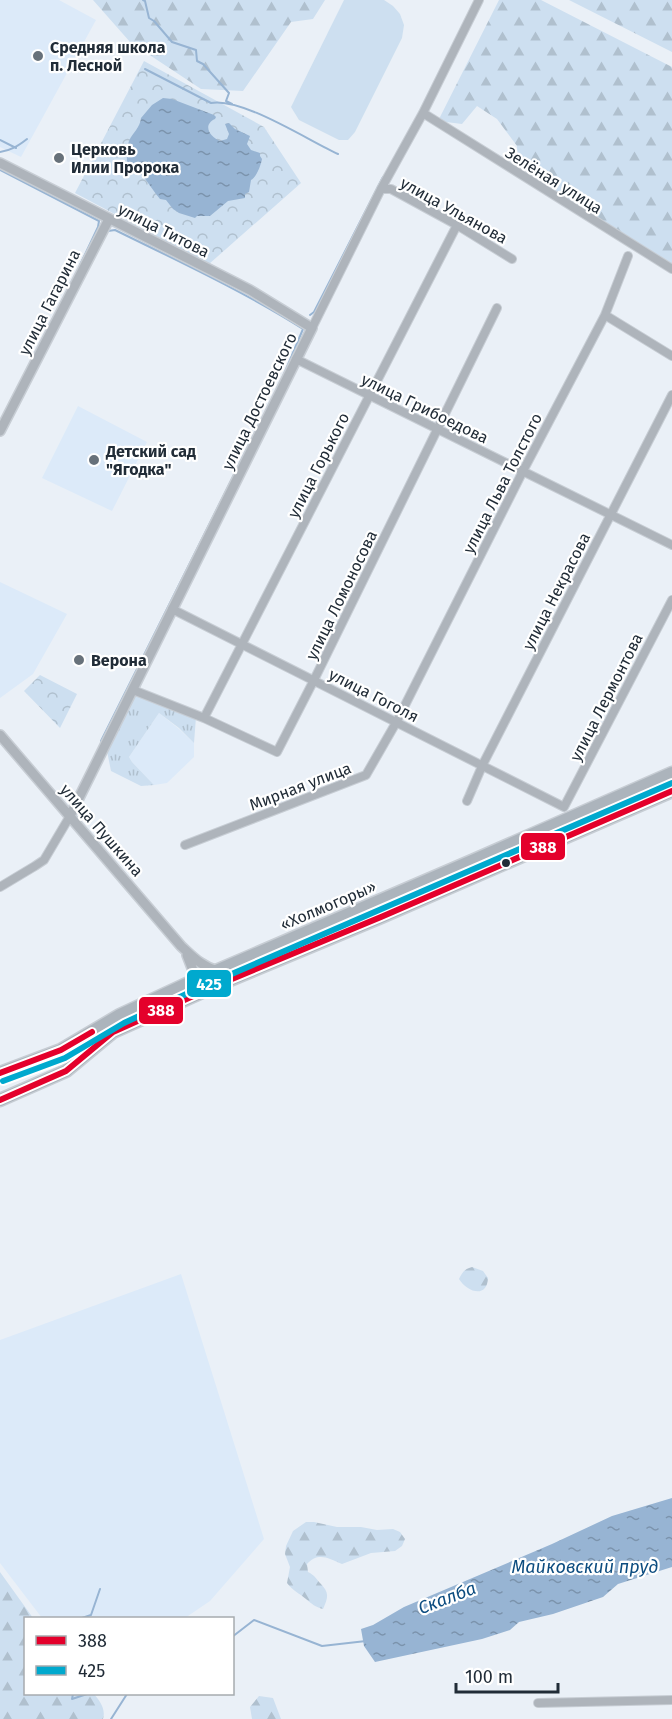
<svg xmlns="http://www.w3.org/2000/svg" width="672" height="1719" font-family="'Fira Sans',sans-serif">
	<style>
		.built { fill: #dceaf9 }
		.grass { fill: url(#grass-tufts) }
		.forest { fill: url(#forest-firs) }
		.park { fill: url(#park-crowns) }
		.garden { fill: #cddff0 }
		.water { fill: url(#water-ripples) }
		.lines { fill: none; stroke-linecap: round; stroke-linejoin: round }
		.stream { stroke: #97b4d3; stroke-width: 2 }
		.minor-casing { stroke: #c7cdd4; stroke-width: 10 }
		.tertiary-casing { stroke: #c7cdd4; stroke-width: 12 }
		.trunk-casing { stroke: #c7cdd4; stroke-width: 15 }
		.minor { stroke: #aeb4bb; stroke-width: 8 }
		.tertiary { stroke: #aeb4bb; stroke-width: 9 }
		.trunk { stroke: #acb4bc; stroke-width: 12 }
		.bus-1-casing { stroke: #fff; stroke-width: 10 }
		.bus-2-casing { stroke: #fff; stroke-width: 10 }
		.bus-1 { stroke: #e4002b; stroke-width: 6 }
		.bus-2 { stroke: #00a9ce; stroke-width: 6 }
		.poi-dot { fill: #67717a; stroke: #fff; stroke-width: 2 }
		.bus-dot { fill: #212c37; stroke: #fff; stroke-width: 2 }
		.labels { text-anchor: middle; stroke-width: 4.5; stroke-linejoin: round; paint-order: stroke }
		.poi-label { font-size: 16px; font-weight: bold; fill: #212c37; stroke: #fff; text-anchor: start }
		.street-label { font-size: 16px; fill: #212c37; stroke: #fff }
		.water-label { font-size: 18px; font-style: italic; fill: #0d4d80; stroke: #fff }
		.line-badge { stroke: #fff; stroke-width: 2 }
		.badge-label { font-size: 16px; text-anchor: middle; font-weight: bold; fill: #fff }
	</style>
	<defs>
		<pattern id="grass-tufts" width="24" height="20" patternUnits="userSpaceOnUse" patternTransform="scale(1.5)"><rect width="24" height="20" fill="#cddff0"/><path d="M3 7l-1-3M5 7V3M7 7l1-3M15 17l-1-3M17 17v-4M19 17l1-3" fill="none" stroke="#b0c0ce"/></pattern>
		<pattern id="forest-firs" width="22" height="20" patternUnits="userSpaceOnUse" patternTransform="scale(1.5)"><rect width="22" height="20" fill="#cddff0"/><path d="M5 1l3.5 6h-7zM16 11l3.5 6h-7z" fill="#b0c0ce"/></pattern>
		<pattern id="park-crowns" width="20" height="18" patternUnits="userSpaceOnUse" patternTransform="scale(1.5)"><rect width="20" height="18" fill="#cddff0"/><path d="M2 6a3 3 0 1 1 6 0M12 15a3 3 0 1 1 6 0" fill="none" stroke="#b0c0ce"/></pattern>
		<pattern id="water-ripples" width="26" height="14" patternUnits="userSpaceOnUse" patternTransform="scale(1.5)"><rect width="26" height="14" fill="#97b4d3"/><path d="M2 4q2-2 4 0t4 0M15 11q2-2 4 0t4 0" fill="none" stroke="#7b93ac"/></pattern>
	</defs>
	<rect width="100%" height="100%" fill="#eaf0f7"/>
	<path class="built" d="M0 0H59L96 20 21 157 0 147Z
		M78 406 147 442 112 511 42 478Z
		M0 582 67 614 33 674 0 698Z
		M159 713 179 729 194 743V757L167 783 154 785 132 762 129 757Z
		M181 1274 264 1539 210 1601 185 1618H42L0 1563V1340Z"/>
	<path class="grass" d="M136 695 196 717 194 743 179 728 159 713 129 757 132 762 154 785 141 786 111 771 107 751Z"/>
	<path class="forest" d="M93 0H325L313 19 291 22 243 91 201 89 130 42Z
		M499 0H541L672 67V264L582 208 518 165 517 146 497 119 477 106 462 124 438 121Z
		M569 0H672V52Z
		M472 1267 483 1271 488 1278C487 1299 467 1292 459 1279 462 1273 464 1269 472 1267Z
		M306 1522H314L337 1527H361L377 1530 393 1529 400 1532 405 1539 402 1546 395 1551 371 1553 342 1564C328 1558 318 1552 307 1564L308 1572C314 1575 315 1577 319 1582 329 1592 329 1596 323 1609 315 1607 312 1604 306 1599 299 1593 293 1591 287 1583L290 1567 285 1554 286 1546 293 1531Z
		M0 1572 33 1618H26V1694H94C100 1701 106 1709 103 1719H0Z
		M259 1696 273 1698 281 1719H252L250 1707Z"/>
	<path class="park" d="M144 61 264 127 301 183 209 264 75 193Z
		M40 675 77 694 60 728 24 691Z"/>
	<path class="garden" d="M344 0H384L393 6 400 14 404 25 402 38 355 132 348 140H339L299 120 291 107Z"/>
	<path class="water" d="M163 98 172 99 214 115 216 117 215 119C202 125 210 137 220 141L227 139 229 134 225 124 229 123 235 129 250 136 247 144 251 150 260 153V156L262 159C261 165 256 178 251 180L249 192 245 194V198L228 201 210 216H197L195 218 179 213 173 209 166 200 160 199 156 194 143 176 127 167C127 158 126 149 129 141 133 132 140 128 141 118L152 105Z
		M672 1498V1567L618 1584 603 1597 553 1614 519 1622 510 1630 482 1639 375 1662 364 1646 361 1629 373 1625 404 1607 552 1544 612 1516Z"/>
	<g class="lines">
		<path class="stream" d="M143 0 145 1 149 18 154 21 172 42 196 50 197 61 203 64 229 93 226 101 232 104
			M145 69 211 103C242 97 309 141 338 154
			M0 140 16 148
			M0 152C12 150 18 146 27 139
			M0 170 99 221 98 227 80 265
			M108 231 115 230C178 261 243 291 303 329L282 379
			M310 315 314 312 383 177
			M101 741 247 449
			M82 1618 91 1615 100 1589
			M232 1637 254 1620 322 1646 366 1641
			M73 1694 72 1699 87 1694
			M111 1719 127 1694"/>
		<defs>
			<path id="minor" d="M423 113 672 269
				M381 189H391L457 225 512 259
				M605 315 672 356
				M312 328 381 189 423 113 479 0
				M296 359 672 545
				M172 609 564 807 672 600
				M133 690 204 718 277 752 314 680 497 308
				M204 718 457 225
				M467 801 483 764 672 395
				M185 845 366 775 397 721 523 471 605 315 628 256
				M0 887 35 866 44 860 70 816
				M538 1703 672 1700"/>
			<path id="tertiary" d="M0 163 250 290 312 328 70 816
				M0 431 109 219
				M0 735 181 946C192 956 202 967 218 971
				M187 955 194 973 193 981"/>
			<path id="trunk" d="M0 1073 61 1050 120 1015 193 981 472 861 672 773
				M0 1100 66 1071 113 1032 220 984 381 917 672 791"/>
		</defs>
		<use href="#minor" class="minor-casing"/>
		<use href="#tertiary" class="tertiary-casing"/>
		<use href="#trunk" class="trunk-casing"/>
		<use href="#minor" class="minor"/>
		<use href="#tertiary" class="tertiary"/>
		<use href="#trunk" class="trunk"/>
		<defs>
			<path id="bus-1" d="M0 1073 61 1050 92 1032
				M0 1100 66 1071 113 1032 220 984 381 917 672 791"/>
			<path id="bus-2" d="M3 1081 65 1058 124 1023 197 989 672 783"/>
		</defs>
		<use href="#bus-1" class="bus-1-casing"/>
		<use href="#bus-2" class="bus-2-casing"/>
		<use href="#bus-1" class="bus-1"/>
		<use href="#bus-2" class="bus-2"/>
	</g>
	<g class="poi-dot">
		<circle cx="38" cy="56" r="6"/>
		<circle cx="59" cy="158" r="6"/>
		<circle cx="94" cy="460" r="6"/>
		<circle cx="79" cy="660" r="6"/>
	</g>
	<circle class="bus-dot" cx="506" cy="863" r="5"/>
	<g class="labels">
		<g class="poi-label">
			<text x="50" y="53">Средняя школа<tspan x="50" dy="18">п. Лесной</tspan></text>
			<text x="71" y="155">Церковь<tspan x="71" dy="18">Илии Пророка</tspan></text>
			<text x="106" y="457">Детский сад<tspan x="106" dy="18">"Ягодка"</tspan></text>
			<text x="91" y="666">Верона</text>
		</g>
		<g class="street-label">
			<text transform="translate(554 180) rotate(32)" y="6">Зелёная улица</text>
			<text transform="translate(454 210) rotate(29)" y="6">улица Ульянова</text>
			<text transform="translate(164 230) rotate(27)" y="6">улица Титова</text>
			<text transform="translate(49 302) rotate(-63)" y="6">улица Гагарина</text>
			<text transform="translate(259 401) rotate(-64)" y="6">улица Достоевского</text>
			<text transform="translate(425 408) rotate(26)" y="6">улица Грибоедова</text>
			<text transform="translate(318 465) rotate(-63)" y="6">улица Горького</text>
			<text transform="translate(502 483) rotate(-63)" y="6">улица Льва Толстого</text>
			<text transform="translate(556 591) rotate(-63)" y="6">улица Некрасова</text>
			<text transform="translate(341 595) rotate(-64)" y="6">улица Ломоносова</text>
			<text transform="translate(374 695) rotate(27)" y="6">улица Гоголя</text>
			<text transform="translate(606 697) rotate(-63)" y="6">улица Лермонтова</text>
			<text transform="translate(300 786) rotate(-21)" y="6">Мирная улица</text>
			<text transform="translate(102 830) rotate(49)" y="6">улица Пушкина</text>
			<text transform="translate(328 905) rotate(-23)" y="6">«Холмогоры»</text>
		</g>
		<g class="water-label">
			<text x="585" y="1573">Майковский пруд</text>
			<text transform="translate(447 1598) rotate(-21)" y="6">Скалба</text>
		</g>
	</g>
	<g class="line-badge">
		<rect x="520" y="832" width="46" height="29" rx="6" fill="#e4002b"/>
		<rect x="186" y="969" width="46" height="29" rx="6" fill="#00a9ce"/>
		<rect x="138" y="996" width="46" height="29" rx="6" fill="#e4002b"/>
	</g>
	<g class="badge-label">
		<text x="543" y="853">388</text>
		<text x="209" y="990">425</text>
		<text x="161" y="1016">388</text>
	</g>
	<rect x="24" y="1617" width="210" height="78" fill="#ffffff" stroke="#a6abaf" stroke-width="1.5"/>
	<rect x="36" y="1636" width="30" height="9" fill="#e4002b" stroke="#a6abaf" stroke-width="1.5"/>
	<text x="78" y="1647" font-size="18" fill="#212c37">388</text>
	<rect x="36" y="1666" width="30" height="9" fill="#00a9ce" stroke="#a6abaf" stroke-width="1.5"/>
	<text x="78" y="1677" font-size="18" fill="#212c37">425</text>
	<path d="M456 1683v9h102v-9" fill="none" stroke="#212c37" stroke-width="3"/>
	<text x="465" y="1683" font-size="18" fill="#212c37" stroke="#ffffff" stroke-width="4.5" paint-order="stroke">100 m</text>
</svg>
